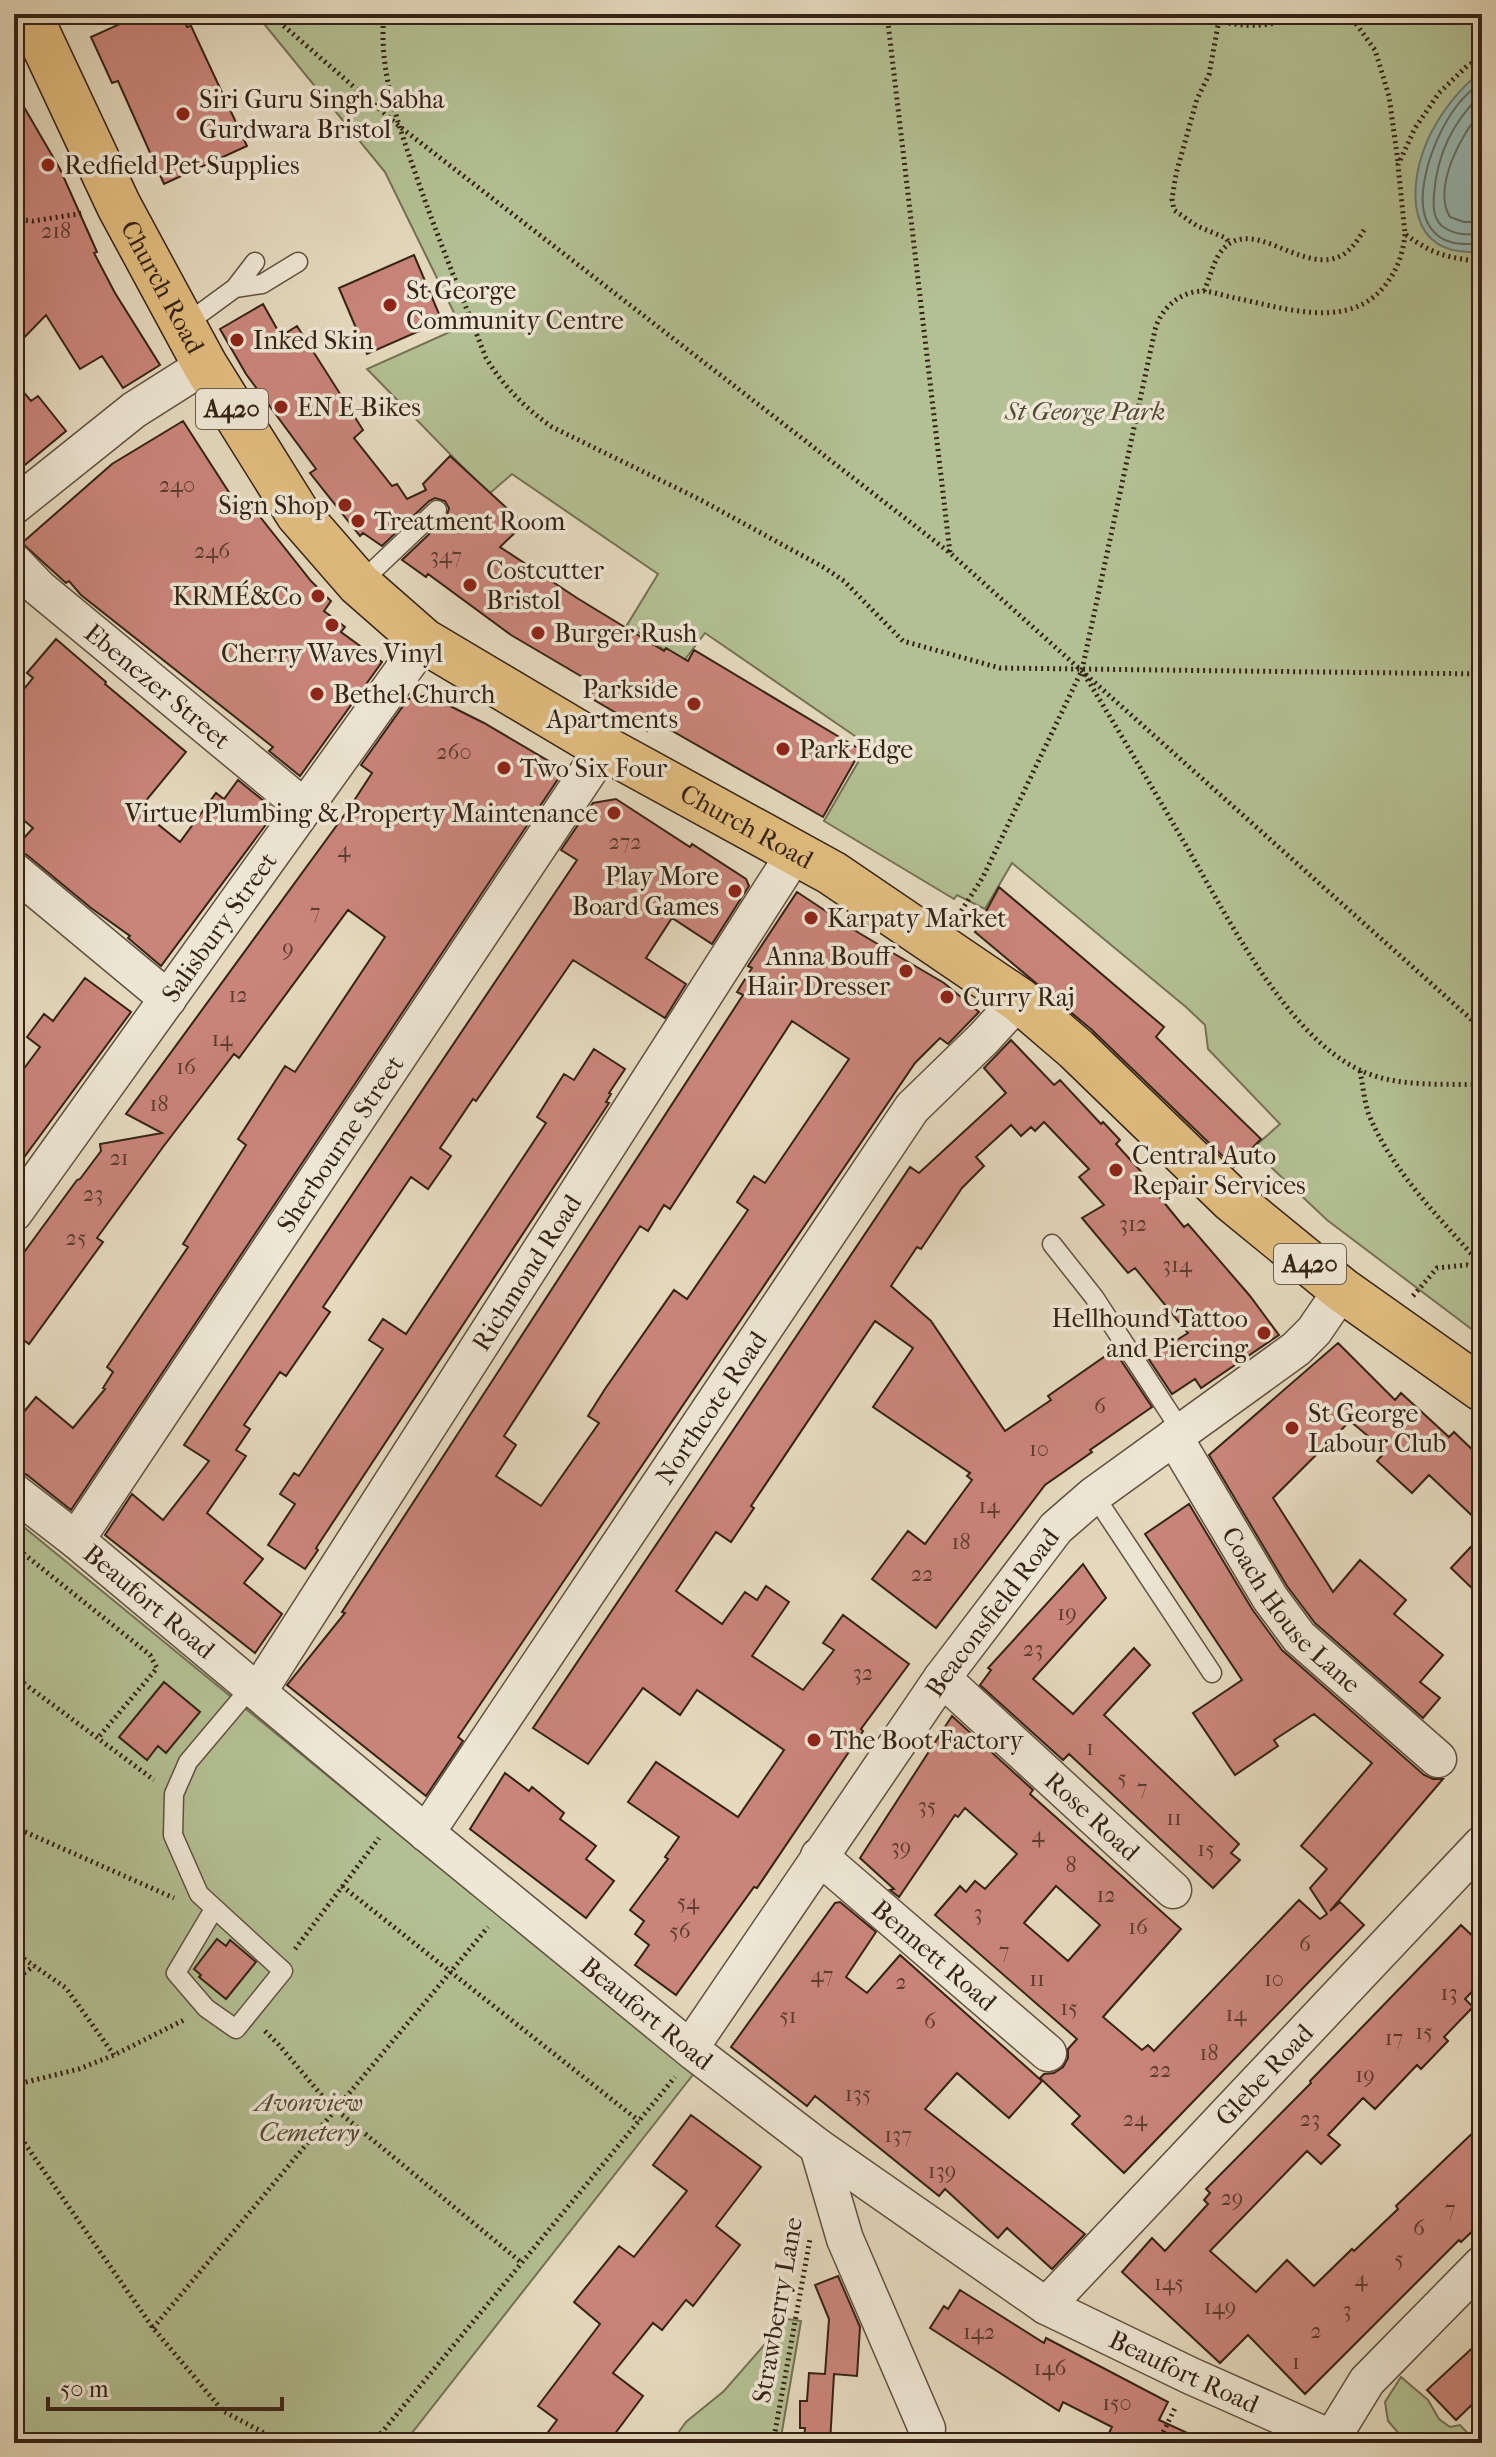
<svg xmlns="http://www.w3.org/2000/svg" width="1496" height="2457" font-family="'IM FELL French Canon',serif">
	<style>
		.green { fill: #b3c093; stroke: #747254; stroke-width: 2 }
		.water { fill: #96bab4; stroke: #6f7e74; stroke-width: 2 }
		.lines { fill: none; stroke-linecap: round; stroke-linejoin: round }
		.shore { stroke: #666e64; stroke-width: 2 }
		.building { fill: #ca857a; stroke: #352315; stroke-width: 2; fill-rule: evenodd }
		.service-casing { stroke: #61513f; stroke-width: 21 }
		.minor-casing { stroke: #61513f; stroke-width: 39 }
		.primary-casing { stroke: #352315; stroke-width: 47 }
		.path { stroke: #352315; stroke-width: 5; stroke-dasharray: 2 4; stroke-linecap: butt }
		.service { stroke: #eee7d5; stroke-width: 18 }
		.minor { stroke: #eee7d5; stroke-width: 36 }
		.primary { stroke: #e2bd7f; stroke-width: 44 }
		.poi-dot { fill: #8f2418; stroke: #eee7d5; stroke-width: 3 }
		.labels { text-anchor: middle; stroke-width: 7; stroke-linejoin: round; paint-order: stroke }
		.number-label { font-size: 22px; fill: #5a3c2e }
		.shield { fill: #eee7d5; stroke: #6c5e4f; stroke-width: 2 }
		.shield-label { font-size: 24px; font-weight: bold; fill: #352315 }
		.poi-label { font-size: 26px; fill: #352315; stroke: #eee7d5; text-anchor: start }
		.street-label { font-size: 26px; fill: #352315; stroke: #eee7d5 }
		.park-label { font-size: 26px; font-style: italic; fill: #544a34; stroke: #eee7d5 }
	</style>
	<rect width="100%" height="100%" fill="#e5dabe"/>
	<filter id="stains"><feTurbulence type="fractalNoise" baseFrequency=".0025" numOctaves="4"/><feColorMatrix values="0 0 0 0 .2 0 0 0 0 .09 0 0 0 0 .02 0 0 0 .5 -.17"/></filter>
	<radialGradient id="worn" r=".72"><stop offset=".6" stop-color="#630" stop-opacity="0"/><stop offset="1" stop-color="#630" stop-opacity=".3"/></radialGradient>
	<path class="green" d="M251 14H1482V1337L1327 1220 1252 1149 1280 1124 1208 1049 1205 1025 1186 1007 1012 863 985 909 957 895 954 899 824 821 868 745 705 633 683 662 627 625 658 574 512 474 489 494 367 369 461 327 385 172 265 25Z
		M14 1519 472 1894 699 2067 404 2443H14Z
		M787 2319 801 2321 780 2443H671L686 2422 724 2391Z
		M1401 2377 1428 2400 1439 2419 1450 2427 1460 2425 1477 2443H1407L1388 2421 1385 2402Z"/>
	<path class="water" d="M1482 71V251C1405 261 1405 184 1431 133 1444 108 1460 88 1482 71Z"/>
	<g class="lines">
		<path class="shore" d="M1482 81C1473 89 1463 97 1456 107 1435 134 1406 205 1435 233 1447 246 1466 244 1482 244
			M1482 94C1453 121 1437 155 1434 194 1433 207 1433 221 1445 228 1457 236 1469 234 1482 234
			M1482 111C1462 132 1432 188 1450 217L1464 222H1482"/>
	</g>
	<path class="building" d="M142 14H181L187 27 191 26 247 146 164 184 118 81 112 83 91 37Z
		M14 90 60 169 97 252 94 253 115 293 160 365 123 388 102 356 80 369 46 315 14 348Z
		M414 255 442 321 367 354 339 288Z
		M263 304 281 336 297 326 363 430 354 438 392 486 397 484 407 499 426 490 423 484 450 456 524 524 500 547 577 598 664 651 666 648 688 661 694 650 861 750 823 817 653 720 647 731 589 697 596 685 511 635 428 574 426 577 402 560 446 518 449 508 445 501 435 498 429 501 382 546 363 533 360 536 310 473 316 469 246 374 220 329Z
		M14 381 31 401 38 396 66 431 14 474Z
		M183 421 243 514 253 508 311 581 331 601 324 611 345 627 341 632 382 662 300 776 269 751 273 747 81 595 69 581 66 583 22 543 112 464Z
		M56 639 106 682 105 684 186 752 139 809 180 842 216 793 224 799 238 780 276 811 161 966 128 938 130 936 91 908 27 855 14 849 33 828 14 812V701L33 678 27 673Z
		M428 695 484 723 564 770 71 1510 27 1475 14 1470V1424L36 1397 73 1428 105 1389 103 1388 113 1372 107 1367 188 1247 183 1244 246 1145 238 1139 285 1066 295 1072 385 937 348 910 239 1058 234 1054 163 1147 97 1238 103 1242 29 1344 14 1333V1266L77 1180 80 1179 101 1151 100 1144 162 1133 126 1114 348 810 372 773 361 765 408 699Z
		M616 799 690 847 692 844 746 879 749 886 712 944 672 918 646 958 686 984 665 1018 573 960 476 1101 473 1099 440 1148 451 1156 428 1189 411 1177 323 1307 330 1312 286 1376 280 1372 244 1425 250 1429 236 1450 246 1456 207 1513 263 1559 244 1583 282 1614 255 1653 105 1535 132 1494 163 1520 209 1461 184 1445 577 860 561 850 593 803Z
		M999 887 1164 1027 1156 1037 1261 1139 1234 1167 1092 1030 975 932Z
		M797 892 859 933 944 983 979 1012 948 1044 940 1038 915 1063 458 1737 463 1741 426 1796 287 1685 345 1613 342 1612 730 1015 743 995 737 992 752 968 748 966ZM792 1021 849 1059 765 1183 754 1176 737 1202 748 1210 687 1299 674 1290 605 1389 588 1416 599 1423 541 1506 496 1476 516 1445 504 1436 640 1226 648 1231 664 1205 670 1209Z
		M85 978 131 1012 14 1171V1082L40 1047 27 1037 44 1014 53 1021Z
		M1011 1040 1054 1085 1060 1080 1101 1124 1103 1122 1120 1140 1116 1144 1146 1177 1144 1178 1184 1227 1188 1224 1250 1296 1279 1335 1201 1388 1195 1379 1172 1394 1148 1358 1188 1333 1135 1268 1128 1273 1082 1218 1104 1205 1079 1177 1089 1169 1044 1122 1035 1131 1031 1127 1021 1136 1011 1125 976 1157 984 1166 962 1188 921 1249 917 1247 891 1286 931 1321 1005 1431 1051 1400 1048 1396 1114 1350 1152 1407 1090 1450 1092 1452 1045 1485 936 1628 872 1579 908 1531 925 1544 972 1480 967 1476 970 1473 873 1407 913 1348 875 1321 751 1506 754 1508 731 1542 716 1532 676 1591 722 1624 745 1592 757 1600 766 1586 789 1602 752 1656 803 1690 834 1650 823 1643 843 1615 909 1664 861 1729 863 1731 757 1888 754 1887 676 1995 635 1965 649 1945 635 1934 644 1921 630 1910 668 1859 665 1857 679 1837 628 1802 656 1762 738 1817 784 1750 697 1690 680 1715 643 1688 588 1764 533 1728 910 1167 919 1173 1006 1093 984 1068Z
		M594 1049 625 1069 609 1093 611 1094 606 1102 609 1103 316 1548 318 1550 305 1569 268 1545 295 1504 280 1494 294 1473 299 1476 383 1349 369 1340 383 1319 406 1334 546 1123 537 1117 564 1074 574 1080Z
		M1338 1343 1395 1400 1401 1393 1449 1437 1454 1432 1482 1459V1525L1429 1475 1412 1493 1377 1461 1386 1451 1350 1421 1273 1498 1333 1592 1360 1560 1406 1600 1394 1614 1443 1655 1420 1682 1440 1698 1423 1718 1315 1623 1287 1586 1209 1455Z
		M1189 1504 1252 1609 1282 1650 1424 1775 1433 1779H1443L1330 1911 1340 1902 1364 1925 1124 2173 1072 2124 1080 2116 1040 2078 1044 2074 1054 2073 1063 2067 1068 2058V2049L1077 2039 935 1915 960 1886 966 1892 975 1881 985 1889 1017 1854 965 1808 958 1817 955 1815 899 1897 890 1890 894 1889 860 1858 952 1716 1033 1790 1030 1794 1181 1929 1103 2017 1142 2050 1148 2045 1154 2051 1299 1900 1320 1919 1327 1914 1310 1888 1327 1869 1301 1846 1372 1763 1314 1714 1274 1740 1278 1746 1235 1775 1193 1713 1242 1680 1145 1534ZM1056 1886 1100 1925 1068 1961 1024 1923Z
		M1482 1535V1598L1451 1568Z
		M1083 1564 1106 1598 1033 1679 1073 1714 1134 1648 1150 1665 1104 1715 1239 1844 1231 1853 1240 1860 1213 1888 1069 1754 1063 1760 980 1685 991 1670 988 1668Z
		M164 1682 200 1712 166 1753 158 1746 147 1760 119 1737Z
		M505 1773 529 1791 532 1787 564 1813 560 1819 596 1846 586 1859 614 1881 586 1918 470 1829Z
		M840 1902 876 1932 846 1977 867 1993 900 1955 1042 2081 1009 2118 957 2073 925 2109 1085 2234 1052 2269 1007 2228 998 2238 945 2189 939 2196 815 2096 807 2106 731 2047 835 1903Z
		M1461 1925 1482 1945V1981L1465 1999 1473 2007 1444 2037 1448 2041 1421 2069 1417 2065 1375 2109 1363 2098 1328 2135 1340 2145 1321 2164 1307 2151 1210 2251 1256 2292 1287 2260 1314 2286 1352 2249 1354 2251 1398 2209 1396 2206 1482 2124V2222L1461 2242 1459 2240 1305 2394 1248 2335 1220 2363 1122 2272 1152 2238 1165 2251 1208 2204 1204 2200 1210 2193 1206 2189 1311 2083 1310 2081Z
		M217 1939 226 1946 230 1940 256 1962 226 1999 199 1977 201 1975 194 1969Z
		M691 2115 761 2167 716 2226 740 2245 693 2306 686 2300 662 2330 653 2323 613 2373 643 2396 608 2443H540L557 2420 538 2406 600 2324 574 2302 619 2246 634 2257 687 2191 653 2165Z
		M838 2276 860 2327 857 2376 834 2374 830 2443H804L805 2428H800V2401H807L809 2373 825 2374 829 2319 815 2285Z
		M960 2290 1044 2343 1046 2338 1168 2402 1159 2420 1209 2443H1104L1112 2427 1063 2402 1059 2411 930 2328 944 2306 948 2309Z
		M1482 2339V2395L1456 2420 1427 2390Z"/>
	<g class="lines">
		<defs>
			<path id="service" d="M235 288 262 284 298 262
				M183 326 235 288 255 262
				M359 584 437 510
				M1052 1244 1094 1297 1182 1432
				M1094 1495 1212 1673
				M214 1909 176 1973 206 2008 236 2029 283 1971 199 1894 173 1835 174 1794 188 1762 252 1686"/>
			<g id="minor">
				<path d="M14 506 134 410 205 365"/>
				<path id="s1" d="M14 562 39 588 305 808"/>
				<path d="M14 871 168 999"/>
				<path id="s2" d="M14 1213 424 641"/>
				<path id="s3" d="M1174 1437 1270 1598 1299 1637 1438 1759"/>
				<path id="s4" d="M14 1492 76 1540 413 1822 694 2052 818 2147 1046 2306 1191 2376 1342 2443"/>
				<path id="s5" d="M76 1540 604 748"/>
				<path id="s6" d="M942 1678 1173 1890"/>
				<path id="s7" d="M258 1692 795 853"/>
				<path id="s8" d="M426 1833 912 1108 983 1039 1019 1000"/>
				<path id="s9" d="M819 1856 1048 2053"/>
				<path id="s10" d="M690 2048 942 1678 1056 1528 1094 1495 1296 1349 1314 1331 1342 1290"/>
				<path d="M818 2147 845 2239 927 2429"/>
				<path id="s11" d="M1046 2306 1482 1844"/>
				<path d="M1332 2438 1367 2381 1482 2264"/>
			</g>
			<g id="primary">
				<path id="s12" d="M29 14 119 206 205 365 298 514 359 584 424 641 604 748 832 873 1019 1000 1076 1049 1232 1200 1342 1290 1482 1389"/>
			</g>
		</defs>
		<use href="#service" class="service-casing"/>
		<use href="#minor" class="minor-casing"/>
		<use href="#primary" class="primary-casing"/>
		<path class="path" d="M270 14 399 126 950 553 1482 1029
			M384 14C378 72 399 126 418 181 439 241 463 299 486 358 504 387 525 408 552 427L699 499 825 568 844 581 903 641 1000 668 1482 674
			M887 14 950 553
			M1194 14C1229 26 1266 32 1299 14
			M1220 14 1209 75 1197 99 1176 174 1172 199 1174 210 1197 226 1226 238 1230 244
			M1349 14 1375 50 1389 96 1398 162
			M1482 57 1467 66 1439 93 1415 128 1398 165 1405 234C1435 256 1447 257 1482 262
			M14 219 33 221 84 213
			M1204 291C1209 280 1212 267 1218 256 1248 207 1303 280 1344 254 1353 248 1359 238 1364 230
			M1084 674C1117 728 1149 782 1181 837 1223 908 1285 1037 1362 1071 1399 1088 1442 1083 1482 1085
			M958 916 983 877 1082 670 1155 330C1161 308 1180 291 1204 291 1214 292 1225 296 1235 298 1281 307 1344 330 1381 290 1396 274 1403 255 1405 234
			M1360 1071C1363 1085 1364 1101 1369 1115 1393 1173 1441 1219 1482 1266
			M1413 1296 1437 1268 1467 1265 1482 1269
			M14 1546 150 1655 157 1668 97 1739
			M14 1676 154 1780
			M14 1827 174 1898
			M342 1886 639 2121
			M295 1949 379 1838
			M14 1952 66 1988 114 2055
			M14 1980 34 1966
			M265 2031 279 2045 329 2104 522 2263
			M14 2085 79 2069 114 2055 184 2020
			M14 2128 153 2328 223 2411 283 2443
			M153 2328 488 1927
			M373 2443 675 2077
			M773 2443 810 2239
			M1158 2443 1176 2406"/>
		<use href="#service" class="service"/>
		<use href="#minor" class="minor"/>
		<use href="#primary" class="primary"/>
	</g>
	<g class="poi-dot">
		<circle cx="183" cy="114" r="8"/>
		<circle cx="48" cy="165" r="8"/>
		<circle cx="390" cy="305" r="8"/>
		<circle cx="237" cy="340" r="8"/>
		<circle cx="281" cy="407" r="8"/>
		<circle cx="345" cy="505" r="8"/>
		<circle cx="358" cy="521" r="8"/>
		<circle cx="470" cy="585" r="8"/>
		<circle cx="318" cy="596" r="8"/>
		<circle cx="332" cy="625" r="8"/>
		<circle cx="538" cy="633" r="8"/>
		<circle cx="317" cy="694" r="8"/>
		<circle cx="694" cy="704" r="8"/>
		<circle cx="783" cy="749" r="8"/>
		<circle cx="504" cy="768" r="8"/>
		<circle cx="614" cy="813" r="8"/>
		<circle cx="735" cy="891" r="8"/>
		<circle cx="811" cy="918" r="8"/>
		<circle cx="906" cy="971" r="8"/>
		<circle cx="947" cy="997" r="8"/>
		<circle cx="1116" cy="1170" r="8"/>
		<circle cx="1264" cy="1333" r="8"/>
		<circle cx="1292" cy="1428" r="8"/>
		<circle cx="814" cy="1740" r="8"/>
	</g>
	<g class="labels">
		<g class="number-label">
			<text x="56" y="238">218</text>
			<text x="177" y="492">240</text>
			<text x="212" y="558">246</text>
			<text x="446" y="563">347</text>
			<text x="454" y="759">260</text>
			<text x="625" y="849">272</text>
			<text x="344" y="857">4</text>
			<text x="315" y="919">7</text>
			<text x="288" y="955">9</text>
			<text x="238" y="1002">12</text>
			<text x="222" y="1046">14</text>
			<text x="186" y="1074">16</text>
			<text x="159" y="1111">18</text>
			<text x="119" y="1165">21</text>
			<text x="93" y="1201">23</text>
			<text x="1133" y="1231">312</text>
			<text x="76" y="1245">25</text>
			<text x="1177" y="1272">314</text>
			<text x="1100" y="1413">6</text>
			<text x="1039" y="1456">10</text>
			<text x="989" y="1513">14</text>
			<text x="961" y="1549">18</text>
			<text x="922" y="1581">22</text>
			<text x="1067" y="1620">19</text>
			<text x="1033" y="1656">23</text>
			<text x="863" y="1680">32</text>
			<text x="1090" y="1755">1</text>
			<text x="1122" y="1785">5</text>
			<text x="1142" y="1795">7</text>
			<text x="927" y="1813">35</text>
			<text x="1174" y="1825">11</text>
			<text x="1038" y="1842">4</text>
			<text x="901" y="1854">39</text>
			<text x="1206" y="1856">15</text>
			<text x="1071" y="1872">8</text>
			<text x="1106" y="1902">12</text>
			<text x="688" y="1909">54</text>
			<text x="978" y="1920">3</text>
			<text x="1138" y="1934">16</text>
			<text x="680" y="1938">56</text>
			<text x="1305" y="1951">6</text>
			<text x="1004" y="1958">7</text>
			<text x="822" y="1982">47</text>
			<text x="1037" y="1986">11</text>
			<text x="1274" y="1986">10</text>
			<text x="901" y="1989">2</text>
			<text x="1449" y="2000">13</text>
			<text x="1069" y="2015">15</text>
			<text x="1236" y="2021">14</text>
			<text x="788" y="2023">51</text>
			<text x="930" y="2028">6</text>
			<text x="1424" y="2039">15</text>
			<text x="1394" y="2045">17</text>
			<text x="1209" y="2060">18</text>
			<text x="1160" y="2077">22</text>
			<text x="1365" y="2082">19</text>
			<text x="858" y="2101">135</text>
			<text x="1135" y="2126">24</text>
			<text x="1310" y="2126">23</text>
			<text x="898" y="2142">137</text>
			<text x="942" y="2178">139</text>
			<text x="1232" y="2205">29</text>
			<text x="1450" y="2216">7</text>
			<text x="1419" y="2235">6</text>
			<text x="1399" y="2266">5</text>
			<text x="1361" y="2286">4</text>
			<text x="1169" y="2290">145</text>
			<text x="1220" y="2314">149</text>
			<text x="1347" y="2317">3</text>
			<text x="1316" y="2338">2</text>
			<text x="979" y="2339">142</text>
			<text x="1296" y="2369">1</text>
			<text x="1050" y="2375">146</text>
			<text x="1117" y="2410">150</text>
		</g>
		<g class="shield">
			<rect x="196" y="389" width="72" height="40" rx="6"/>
			<rect x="1274" y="1244" width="72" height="40" rx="6"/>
		</g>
		<g class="shield-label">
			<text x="232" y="417">A420</text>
			<text x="1310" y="1272">A420</text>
		</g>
		<g class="poi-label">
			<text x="199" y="108">Siri Guru Singh Sabha<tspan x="199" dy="30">Gurdwara Bristol</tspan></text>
			<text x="64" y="174">Redfield Pet Supplies</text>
			<text x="406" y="299">St George<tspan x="406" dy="30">Community Centre</tspan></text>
			<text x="253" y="349">Inked Skin</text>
			<text x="297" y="416">EN E-Bikes</text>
			<text x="329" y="514" text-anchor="end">Sign Shop</text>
			<text x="374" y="530">Treatment Room</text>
			<text x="486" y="579">Costcutter<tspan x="486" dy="30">Bristol</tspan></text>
			<text x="302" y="605" text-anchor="end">KRMÉ&amp;Co</text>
			<text x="554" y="642">Burger Rush</text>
			<text x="332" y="662" text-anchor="middle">Cherry Waves Vinyl</text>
			<text x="678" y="698" text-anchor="end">Parkside<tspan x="678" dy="30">Apartments</tspan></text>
			<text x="333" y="703">Bethel Church</text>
			<text x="799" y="758">Park Edge</text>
			<text x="520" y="777">Two Six Four</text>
			<text x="598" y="822" text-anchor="end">Virtue Plumbing &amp; Property Maintenance</text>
			<text x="719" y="885" text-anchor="end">Play More<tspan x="719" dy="30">Board Games</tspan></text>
			<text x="827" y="927">Karpaty Market</text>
			<text x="890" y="965" text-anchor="end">Anna Bouff<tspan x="890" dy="30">Hair Dresser</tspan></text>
			<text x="963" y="1006">Curry Raj</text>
			<text x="1132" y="1164">Central Auto<tspan x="1132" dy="30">Repair Services</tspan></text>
			<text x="1248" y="1327" text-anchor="end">Hellhound Tattoo<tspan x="1248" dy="30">and Piercing</tspan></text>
			<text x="1308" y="1422">St George<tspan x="1308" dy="30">Labour Club</tspan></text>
			<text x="830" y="1749">The Boot Factory</text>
		</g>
		<g class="street-label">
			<text dy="9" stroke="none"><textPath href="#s12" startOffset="304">Church Road</textPath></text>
			<text dy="9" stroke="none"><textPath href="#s1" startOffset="190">Ebenezer Street</textPath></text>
			<text dy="9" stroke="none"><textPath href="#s12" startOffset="1120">Church Road</textPath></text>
			<text dy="9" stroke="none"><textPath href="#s2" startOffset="352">Salisbury Street</textPath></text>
			<text dy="9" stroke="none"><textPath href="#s5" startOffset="476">Sherbourne Street</textPath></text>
			<text dy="9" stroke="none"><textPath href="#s7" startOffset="498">Richmond Road</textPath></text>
			<text dy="9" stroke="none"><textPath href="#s8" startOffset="512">Northcote Road</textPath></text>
			<text dy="9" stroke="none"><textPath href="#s4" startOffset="174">Beaufort Road</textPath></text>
			<text dy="9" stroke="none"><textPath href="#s3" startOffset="210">Coach House Lane</textPath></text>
			<text dy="9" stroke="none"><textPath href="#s10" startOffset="530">Beaconsfield Road</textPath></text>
			<text dy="9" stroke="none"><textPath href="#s6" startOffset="204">Rose Road</textPath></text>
			<text dy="9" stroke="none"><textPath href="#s9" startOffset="152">Bennett Road</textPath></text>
			<text dy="9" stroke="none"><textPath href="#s4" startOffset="820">Beaufort Road</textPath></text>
			<text dy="9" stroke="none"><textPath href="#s11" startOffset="318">Glebe Road</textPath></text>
			<text transform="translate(777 2310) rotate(-80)" y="9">Strawberry Lane</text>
			<text dy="9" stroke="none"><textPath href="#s4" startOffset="1468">Beaufort Road</textPath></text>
		</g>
		<g class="park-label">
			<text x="1085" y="420">St George Park</text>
			<text x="309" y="2111">Avonview<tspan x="309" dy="30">Cemetery</tspan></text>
		</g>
	</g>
	<rect width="1496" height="2457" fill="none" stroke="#e5dabe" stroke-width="48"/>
	<rect x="16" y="16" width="1464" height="2425" fill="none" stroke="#352315" stroke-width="4"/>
	<rect x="24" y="24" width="1448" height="2409" fill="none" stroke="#352315" stroke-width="2"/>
	<path d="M48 2397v12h234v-12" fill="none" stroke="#352315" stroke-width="4"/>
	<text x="60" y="2397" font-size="24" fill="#352315" stroke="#eee7d5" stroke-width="6" paint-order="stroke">50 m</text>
	<rect width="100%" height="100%" filter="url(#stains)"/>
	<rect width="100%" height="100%" fill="url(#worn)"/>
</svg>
